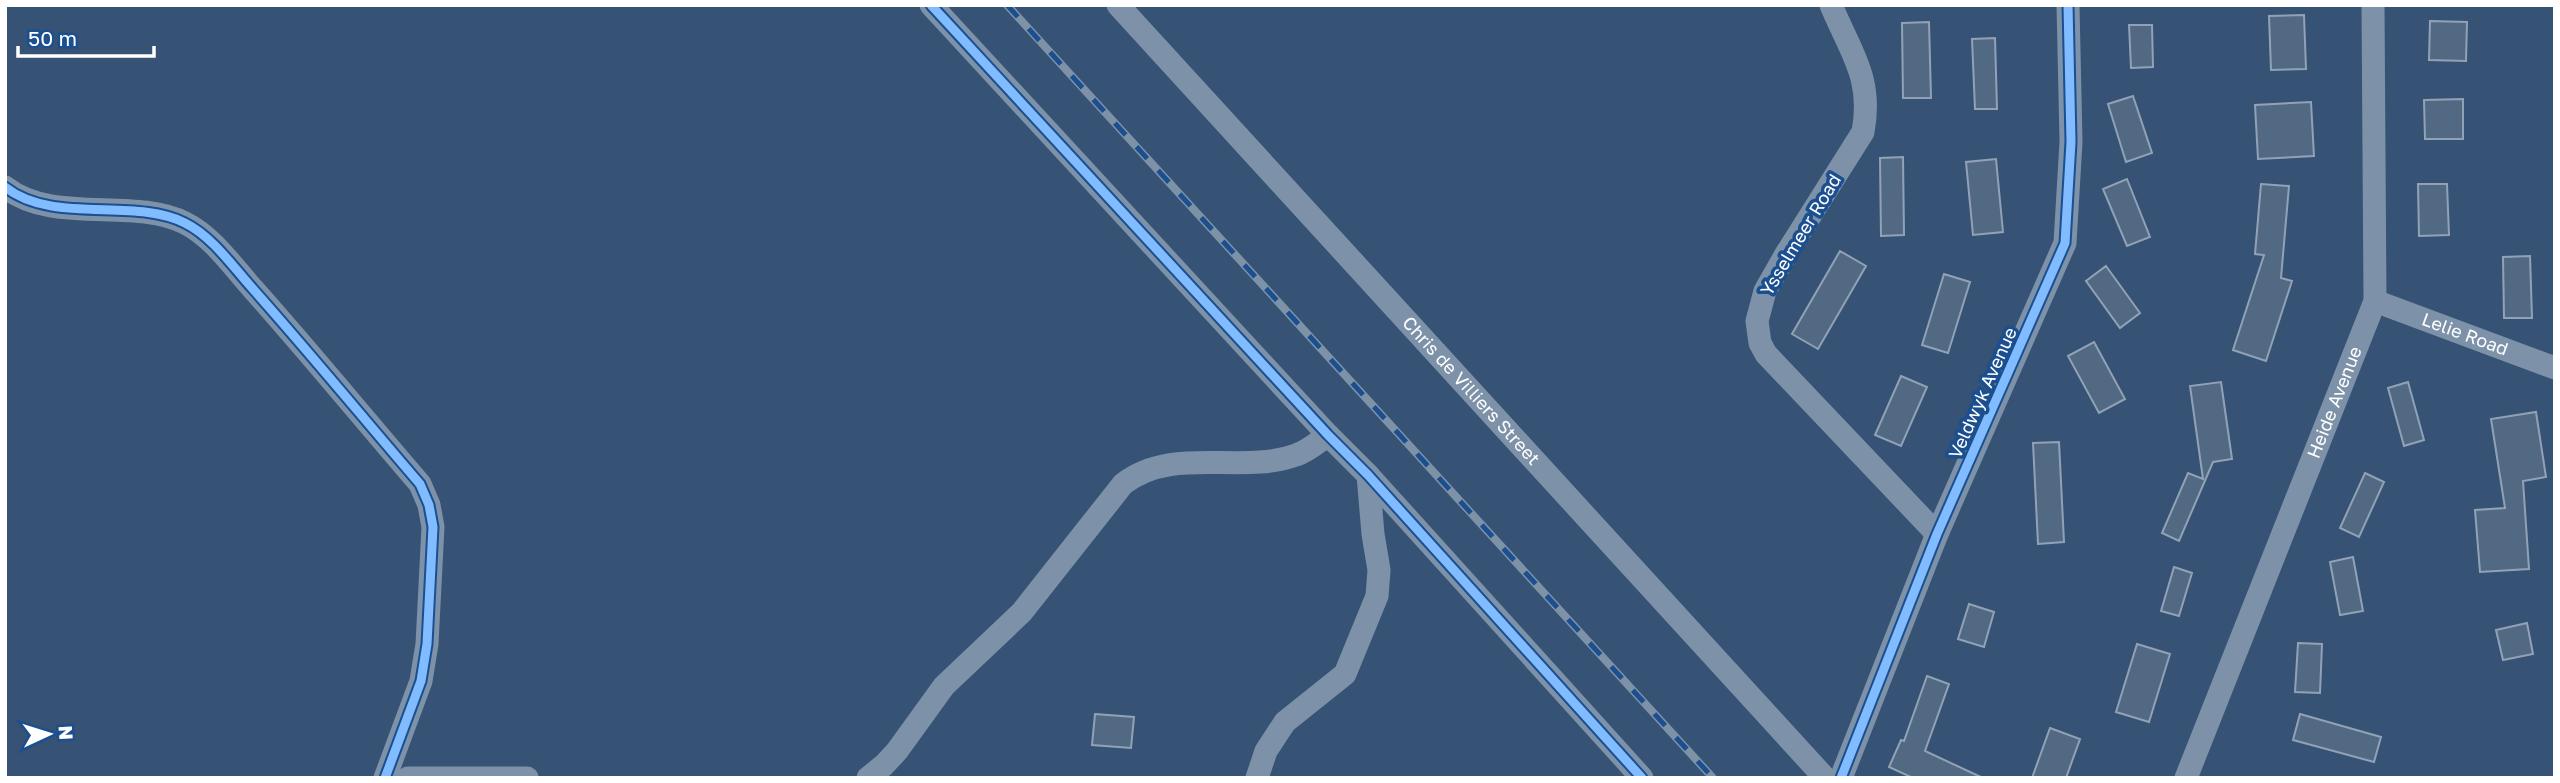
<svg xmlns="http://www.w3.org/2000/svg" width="2560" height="783" font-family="'Golos Text',sans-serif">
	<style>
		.building { fill: #526984; stroke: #92a2b6; stroke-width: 2 }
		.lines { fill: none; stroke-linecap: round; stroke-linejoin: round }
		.minor { stroke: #7d92a8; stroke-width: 23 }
		.rail-casing { stroke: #7e92a7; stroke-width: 8 }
		.rail { stroke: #1b4f8f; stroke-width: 5; stroke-dasharray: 16; stroke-linecap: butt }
		.cycleway-casing { stroke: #1b4f8f; stroke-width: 13 }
		.cycleway { stroke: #80bcff; stroke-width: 9 }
		.labels { text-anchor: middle; stroke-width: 7; stroke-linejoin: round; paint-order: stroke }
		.street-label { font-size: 18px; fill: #fff; stroke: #1b4f8f }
	</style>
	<rect width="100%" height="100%" fill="#365274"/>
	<path class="building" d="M2304 15 2306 69 2271 70 2269 16Z
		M2430 21 2467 22 2466 61 2429 60Z
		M1929 22 1931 98H1903L1902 23Z
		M2129 25H2152L2153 67 2131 68Z
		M1995 38 1997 109H1975L1972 39Z
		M2133 96 2152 153 2126 162 2108 104Z
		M2463 99V139H2425L2424 100Z
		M2311 102 2314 156 2258 159 2255 105Z
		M1903 157 1904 235 1881 236 1880 158Z
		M1996 159 2003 232 1973 235 1966 162Z
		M2127 179 2150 237 2127 246 2103 189Z
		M2261 184 2289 186 2281 278 2292 281 2266 361 2233 350 2264 255 2255 254Z
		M2418 184H2447L2449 235 2419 236Z
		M1840 251 1866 266 1818 349 1792 334Z
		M2530 256 2532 318H2504L2503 257Z
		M2106 266 2140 313 2120 328 2086 281Z
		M1944 274 1970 282 1948 353 1922 345Z
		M2094 342 2125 399 2099 413 2068 356Z
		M1901 376 1927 387 1901 446 1875 435Z
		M2221 382 2232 459 2213 462 2179 541 2162 533 2188 473 2203 479 2190 386Z
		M2408 382 2424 440 2404 446 2388 388Z
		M2536 412 2546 477 2523 481 2529 569 2480 572 2475 510 2505 508 2491 419Z
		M2059 442 2064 542 2038 544 2033 443Z
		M2365 473 2384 482 2359 537 2340 528Z
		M2353 557 2363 611 2340 615 2330 562Z
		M2174 567 2192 573 2179 616 2161 611Z
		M1969 604 1994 612 1984 647 1958 639Z
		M2527 623 2533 654 2503 660 2496 630Z
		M2298 643 2322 644 2320 693 2295 692Z
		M2137 644 2170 654 2149 722 2116 712Z
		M1927 676 1949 684 1925 751 1983 778H1913L1889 767 1901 740 1904 741Z
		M1095 714 1134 717 1131 748 1092 745Z
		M2300 714 2381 737 2374 762 2293 740Z
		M2050 728 2080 739 2066 778H2032Z"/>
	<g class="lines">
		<g class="minor">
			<path d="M931 5 1328 435 1368 475 1642 778"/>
			<path id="s1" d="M1118 5 1825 778"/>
			<path d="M1831 5C1851 53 1873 78 1863 132L1786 254 1765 291 1757 321 1760 343 1766 354 1937 534"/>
			<path d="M5 187C53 225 134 197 185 223 213 237 233 267 253 289 310 353 364 419 420 484L429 505 433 527 427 644 421 681 385 778"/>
			<path id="s2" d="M2375 301 2555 368"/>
			<path d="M408 778H527"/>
			<path d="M868 778 884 765 897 751 944 686 1022 612 1123 484C1173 445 1241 475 1296 455 1308 451 1318 442 1328 435"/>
			<path d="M1257 778 1266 751 1285 722 1345 674 1377 596 1379 570 1373 534 1368 475"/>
			<path d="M1841 778 1937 534 2065 243 2071 142 2068 5"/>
			<path id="s3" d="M2186 778 2375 301 2373 5"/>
		</g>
		<defs>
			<path id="rail" d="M1007 5 1713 778"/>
		</defs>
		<use href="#rail" class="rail-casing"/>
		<use href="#rail" class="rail"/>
		<defs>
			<path id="cycleway" d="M931 5 1328 435 1368 475 1642 778
				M5 187C53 225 134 197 185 223 213 237 233 267 253 289 310 353 364 419 420 484L429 505 433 527 427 644 421 681 385 778
				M1841 778 1937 534 2065 243 2071 142 2068 5"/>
		</defs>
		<use href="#cycleway" class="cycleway-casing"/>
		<use href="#cycleway" class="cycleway"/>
	</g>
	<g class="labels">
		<g class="street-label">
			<text transform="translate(1801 235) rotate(-59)" y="6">Ysselmeer Road</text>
			<text dy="6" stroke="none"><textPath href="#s2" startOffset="96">Lelie Road</textPath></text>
			<text dy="6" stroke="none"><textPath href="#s1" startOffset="523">Chris de Villiers Street</textPath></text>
			<text transform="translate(1983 393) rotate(-66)" y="6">Veldwyk Avenue</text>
			<text dy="6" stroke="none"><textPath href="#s3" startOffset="404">Heide Avenue</textPath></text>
		</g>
	</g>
	<rect width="2560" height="783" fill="none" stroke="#ffffff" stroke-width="14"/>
	<g transform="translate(49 734) rotate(86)" stroke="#1b4f8f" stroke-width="5" paint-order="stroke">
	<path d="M0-5L12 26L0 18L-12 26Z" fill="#ffffff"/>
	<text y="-10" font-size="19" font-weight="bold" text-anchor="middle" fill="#ffffff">N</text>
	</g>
	<path d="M18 46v10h136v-10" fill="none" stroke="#ffffff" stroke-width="3.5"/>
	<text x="28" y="46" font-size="21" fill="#ffffff" stroke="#1b4f8f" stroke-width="5" paint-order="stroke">50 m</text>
</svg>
